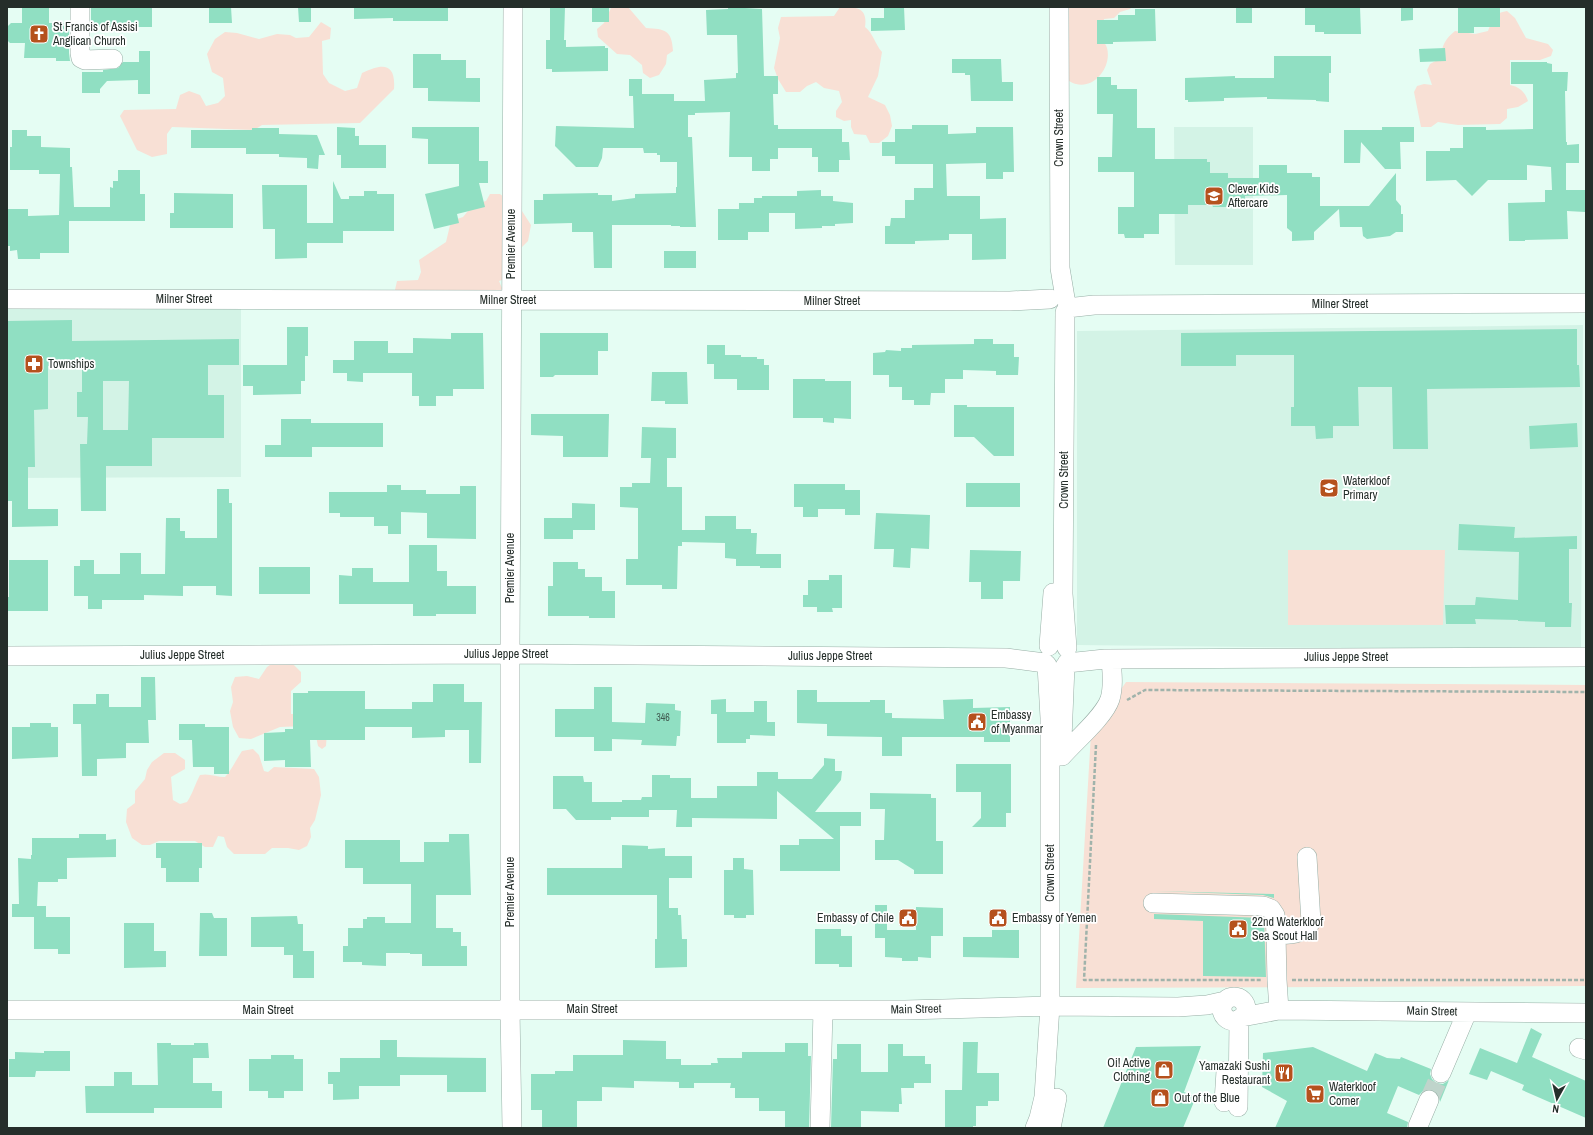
<svg xmlns="http://www.w3.org/2000/svg" width="1593" height="1135" font-family="'Archivo Narrow',sans-serif">
	<style>
		.built { fill: #d3f3e6 }
		.green { fill: #f8e0d5 }
		.building { fill: #90dfc2; fill-rule: evenodd }
		.lines { fill: none; stroke-linecap: round; stroke-linejoin: round }
		.minor-tunnel { stroke: #bfd4cb; stroke-width: 19; stroke-dasharray: 19 10; stroke-linecap: butt }
		.minor-casing { stroke: #97aea5; stroke-width: 20 }
		.path { stroke: #a0b3ab; stroke-width: 2.5; stroke-dasharray: 4 2; stroke-linecap: butt }
		.minor { stroke: #fff; stroke-width: 19 }
		.labels { text-anchor: middle; stroke-width: 3.5; stroke-linejoin: round; paint-order: stroke }
		.number-label { font-size: 10px; fill: #405a50 }
		.poi-label { font-size: 12px; fill: #252e2a; stroke: #fff; text-anchor: start }
		.street-label { font-size: 12px; fill: #252e2a; stroke: #fff }
	</style>
	<rect width="100%" height="100%" fill="#e5fdf3"/>
	<path class="built" d="M1174 127H1253V265H1175Z
		M7 307H241V477L7 478Z
		M1583 325 1581 651 1077 645V331Z"/>
	<path class="green" d="M628 7 646 28C665 29 672 30 673 51L667 55 666 64 659 75 650 78 643 73 642 65 630 55 617 54 598 37 597 29 604 23 611 8Z
		M840 7C856 7 868 7 865 27 873 33 875 44 882 52L878 76 868 97 885 105 890 115 892 126 888 136 879 143H870L866 135 854 134 851 127V120L844 121 836 117V111L842 102 839 91 824 88 816 82 807 86 800 92H786L778 79 774 68 780 38 778 28 781 17 834 16Z
		M1058 7H1132L1130 9 1120 12 1114 18 1104 19 1100 37C1102 40 1106 44 1107 48 1112 66 1095 89 1076 84 1071 83 1066 79 1062 76Z
		M1507 11 1515 18 1526 38 1548 44 1553 50 1551 56 1540 60H1510V85C1520 87 1525 92 1528 101L1518 107 1507 109V118L1500 124 1458 125 1438 122 1431 127H1421L1414 92 1417 86 1424 84 1432 85 1427 70 1430 64 1441 58C1442 45 1445 39 1455 31L1475 34 1488 31C1493 19 1494 13 1507 11Z
		M321 22 331 28 330 39 322 41 323 74 329 83 345 91 357 88 362 73C381 64 396 61 394 89L360 123 262 125 254 130 172 127 167 134V154L152 157 137 150 120 116 124 110 176 109 180 95 189 91 200 95 206 106 218 103 225 96 223 78 212 72 207 54 215 39 225 32 237 33 259 39 277 34 290 35 296 38 309 37Z
		M490 194H500L522 211 531 225 528 241 507 262 508 278 499 281 502 288 500 293 407 295 395 290 397 281 418 280 421 272 419 260 446 242 451 221 463 217 473 205 486 201Z
		M1288 550H1445L1443 625H1288Z
		M277 660 290 661 301 672V682L291 691V714H318L327 732 326 746 322 749 318 746 316 736 305 726 280 727 251 739 239 738 233 727 230 711 233 702 231 687 235 677 247 676 259 679 267 667Z
		M1126 682 1586 685V986L1076 988 1091 733Z
		M253 749 259 755 264 771 268 772 274 767 314 769 319 777 321 795 315 820 310 828 311 837 307 846 299 850 288 848H272L265 854H234L227 847 224 837 218 836 213 847H205L195 841H159L150 845H142L132 838 126 822 127 809 135 803V791L145 779 147 770 152 762 164 753H175L185 760V769L171 777 173 800 180 804 187 802C193 793 195 784 200 775 209 773 216 777 225 777 232 769 236 760 242 751Z"/>
	<path class="building" d="M22 7H49V23H69V53L70 61H56V58H24L25 43H10L7 40V27L11 23H22Z
		M91 7H152V27H91Z
		M209 7H231L232 23H209Z
		M298 7H311V22H299Z
		M354 7H448V21H393V18L354 19Z
		M550 7H565L564 40H566V47L605 46V48H608V71L552 72V69H546V40H550Z
		M592 7H609V22H592Z
		M728 7 762 9 764 76H778V94H773L774 125H778V129H842V142H849L850 160H839V172H818V157H812V148H778V159H770V171H752V157H729L730 112 695 113V115H688V137H692L696 227H680V226H671V225H612V268H594L593 232H572V223L534 224V200H543V194L598 193V195H612V201L635 198V194L676 193V187H677V162H660V155H657V153H644L643 148H603L602 158 598 167H576L555 146 556 126 634 128 633 96H629V79H642V94H674V101H705L704 80 736 78V73H738L737 35H707L706 10 728 9Z
		M884 7H904L905 30 871 31V18H884Z
		M1236 7H1252V23H1236Z
		M1305 7H1360L1361 34H1324V32H1315V25H1305Z
		M1401 7H1413V20L1401 21Z
		M1458 7H1500V27H1474V33H1458Z
		M1135 9H1155L1156 41 1113 42V44H1097V20H1118V15H1135Z
		M1445 48 1446 61 1420 62 1419 49Z
		M139 51H150V94H138V80L107 81 100 89V93H82V72H103V70L118 68 123 62H139Z
		M413 54H441V60H466V78H480V102L428 101V88H413Z
		M1274 56H1331V73H1329V102L1316 101V100L1267 99V97L1224 98V101L1188 102V100H1185V78L1235 76V78H1274Z
		M952 59H1001L1002 82H1013V101H971L970 75H965V73H952Z
		M1511 62H1547V63L1552 64V72H1568L1567 91H1565L1566 142H1567V145L1579 144V163H1566V190H1585V212L1567 211 1568 239 1525 240V241H1509L1508 203 1545 202V190H1552L1551 167 1527 165V180H1488L1472 196 1456 180 1426 181V151H1450V148H1463V127H1486V130L1533 129V84H1511Z
		M1097 77H1111V85H1117V89H1137V128H1155V159H1207V162H1210V173H1228V178H1259V165H1287V173H1312V177H1320V206H1369L1396 173V200L1401 206V214H1403V232H1396L1390 236 1367 239 1363 236 1362 227H1340L1339 209 1314 232V240L1292 241V232L1287 228V195L1245 196V205H1238V207H1213L1212 205H1188V214H1159V234H1144V238H1125L1124 234H1118V207H1134V172H1098V157H1112L1113 114H1097Z
		M912 125H948V134L976 133V127H1013L1014 172H1003V179H986V163L946 164 947 196H980V219L1006 218V259L972 260V234H949V240L915 241V244H885V226H890L891 218H905V200H914V188H933V164H895V156H882V142H895V129H912Z
		M337 127 355 128V136H359V145H386V168H341V155H337Z
		M412 127H479V161H488V183H479L485 207 457 214 459 223 434 229 425 194 459 186V164H428V139L412 138Z
		M1382 127H1414V142H1400L1401 169H1385L1361 142 1360 163H1344V130H1382Z
		M252 128H279V134L317 135 325 155H319L318 169 307 168V158L279 157V154H246V148H191V130H252Z
		M12 130H27V136H41V147L70 148V167H72L74 207H110V187L113 188V181H118V170H140V194H145V221H69V253H40V259H18L17 250 10 251V246H7V209H28V216L59 215 60 174H39V170H10V147H12Z
		M333 181 341 199H349V196H364V191H377V194H394V231H343V243H307V258L275 259V229H263L262 185H307V223H333Z
		M821 190V196H833V201L853 203V223L835 224V226H822V228L795 229V213H769V232H748V240H718V209H739V203H754V198H762V196H797V191Z
		M174 193 233 194V228H170V213H174Z
		M664 251H696V268H664Z
		M72 320V341L239 339V365H208V395H224V438H152V466H106V511H81L80 444H87L88 417H77V392H82V366H48V409L34 410 35 467H28V509H58V526L12 527V501H7V321ZM103 381H129L128 430H103Z
		M287 327H308V356H305V381H301V394L253 395V386H243V365H287Z
		M1577 329V365H1579L1580 387 1427 389 1428 449H1393L1392 387H1358L1359 426H1333V438L1316 439 1315 426H1291V407H1294V355H1236V366H1181V333Z
		M451 333H483L484 389H453V396H436V406H419V396H412V373H363V382L347 381V373H333V360H354V341H388V353H413V338L451 339Z
		M540 333H608V351H598V375H555L553 377H540Z
		M974 339H993V344H1014V357H1019L1018 375H996V371L963 370V379H945V393H931L930 405H914V400H902V387H889V375H873V353L885 352 886 350 901 351V348H912V345L974 344Z
		M707 345H725V355H741V357H757V359H764V365H769V390H737V379H714V364H707Z
		M652 372H687L688 404H665V401H651Z
		M793 379H825V381H851V419L834 418V423L823 422V418H793Z
		M954 405H967V407H1014V456H994L974 437H954Z
		M531 414H609L608 457H563V436L531 435Z
		M281 419H311V423H383V447H312V457H265V445H281Z
		M1577 423 1578 447 1530 449 1529 426Z
		M642 427 676 428V458H667V487H682V530H705V516H736V529H751V533H757L756 554H781V568H760V566H736V559L725 558V543L682 542V546H678L677 589H662V585H626V559H638V508L620 507V487H632V483H650L651 458H641Z
		M966 483H1020V507H966Z
		M794 484H845V490H860V515H845V509H818V517H803V507H794Z
		M387 485H401V490H426V494H460V486H476V539L427 538V513L401 512V534H388V526H374V517H340V513H329V492H387Z
		M217 489H229V503H232V596L216 595V586H183V596L144 595V600H102V609H88V596H74V566H80V560H94V574H120V553H141V574H165L166 518H180V531H185V538H217Z
		M572 503 595 504V530H573V539H544V518H572Z
		M876 513 930 515 929 549 911 548 910 568 893 567 894 549H874Z
		M1459 524 1515 527 1514 538 1577 536V549H1569V603H1572L1571 627H1545V622L1518 621V620L1475 619 1476 624H1446L1445 605H1475L1476 597 1518 600 1519 552 1458 550Z
		M409 545H437V571H447V586H476V614H436V616H413V604H339V575L352 576V568H373V582H409Z
		M970 550 1021 551 1020 581H1003V599H981V582H969Z
		M9 560H48V611H7V597H9Z
		M553 562H578V569H585V577H602V591H615V618H589V616H548V586H553Z
		M259 567H310V594H259Z
		M829 575H842V608H832L833 612H817V607H803V595H808V580H829Z
		M141 677H155L156 720H148L149 743H126V758L97 759V776H82L81 724H73V704H96V694H109V707H141Z
		M433 684H464V702H482L481 763H469V730H445V737L412 738V727H365V740H310L311 767H285V760L264 761V733L285 732V729H293V693H308V691H365V709H412V702H433Z
		M594 687H612V722L645 723 646 703 675 704V710L681 711 680 736H677L676 746 641 745 642 740 612 739V751H594V737H555V709H594Z
		M797 690H817V702H870V700H885V713H892V718L944 719 943 700 973 699V708L1010 707V742H984V737H902V756H882V737L827 736V724L797 723Z
		M726 699V712H754V701H767V722H775V736L750 735V739H746V743H717V714H711V700Z
		M30 723H51V727H58V757L12 759V727H30Z
		M179 724H205V727H229V774H214V767H193L192 740H179Z
		M824 758 835 759V771H842L841 780 815 812H861V826H840V871H780V845H799V839H834L777 791V819L692 818V827H676L677 810H649V817H611V820H576L566 809H553V776H583L584 782H592V802H622V800H641L642 797H652V775H670V778H691V798H717V786H757V772H778V779H812L824 765Z
		M956 764H1011V813H1006V827H972L981 818V792H956Z
		M870 793 931 794V798H936V841H943V874H914V870L898 860H875V840H884L885 809H870Z
		M79 834H106V840L116 839V857L67 858V879H58V882H38L37 906H46V917H70V954H58V949H34V917H12V904H19L18 858 31 859V855H32V838H79Z
		M449 834H469L471 895H436V928H453V932H461V946H467V966H422V954H410V953H386V966L362 965V962H343V946H348V928H363V919H367V917H385V923H411V884H363V868H345V840H400V862H424V842H449Z
		M156 843H202V868H199V882H166V868H161V858H156Z
		M622 845 648 846V849L665 848V856H692V878H669V908H678V915H681L682 939H687V967L655 968V939H657V895H547V868H622Z
		M733 858H744V869L753 870 754 915H746V918H734V915H724V870H733Z
		M1155 891 1274 894V898L1263 895Z
		M875 905H887V930H916V907L943 908V936H931V958L918 957V961H902V958L885 957V938H875Z
		M200 913H212L214 918H227V956H199Z
		M1154 914 1264 918 1266 977 1203 976V921L1154 919Z
		M297 916 298 924H303V951H314V978H293V955H284V947H251V917Z
		M124 923H154V951H166V967L124 968Z
		M815 929H841V936H852V967H839V964H815Z
		M992 930H1019V958L963 957V937H992Z
		M1531 1028 1542 1034 1532 1057 1586 1081V1118L1522 1090 1524 1085 1491 1071 1487 1080 1469 1074 1480 1048 1517 1063Z
		M380 1040H397V1057L486 1058V1092H447V1075H400V1086H359V1099L333 1100V1084H328V1072H340V1058H380Z
		M623 1040 666 1041V1059H681V1065H711V1063H718L717 1058H742V1052H785V1043H808V1056H811L809 1128H785V1111H759V1098H735V1088H730L731 1083H694V1088H679V1082L634 1081V1088L602 1087V1101H577V1128H542V1110H531V1074H555V1071H573V1055H623Z
		M963 1042H978L977 1073H999V1101H988V1106H976V1126H973V1128H945V1090H962Z
		M157 1043H171V1045H194V1043H208L209 1058H193V1083H212V1091H222V1108H154V1113H86L85 1086H114V1072H132V1085H158Z
		M837 1044H861V1072H888V1044H903V1056H925V1064H931V1083H914V1088H901L902 1104H899V1112L861 1111V1128H831L833 1059H837Z
		M1201 1046 1184 1092 1196 1097 1183 1128H1103L1136 1047Z
		M1313 1047 1367 1071 1375 1053 1387 1058 1400 1059 1401 1057 1431 1069 1430 1074 1432 1079 1436 1083 1443 1084 1449 1080 1440 1102 1438 1094 1433 1090 1427 1089 1423 1091 1419 1095 1398 1086 1387 1113 1408 1122 1407 1128H1275L1287 1101 1262 1087 1263 1053Z
		M44 1051H70V1071H36L35 1077H9V1059H15V1052L44 1053Z
		M271 1055H294V1059H303V1091H284V1098H268V1091H249V1059H271Z"/>
	<g class="lines">
		<path class="minor-tunnel" d="M1429 1100 1441 1073"/>
		<defs>
			<path id="minor" d="M80 7V53L81 58 85 60 113 59
				M1059 7 1060 268 1065 298
				M7 299 1010 301 1050 299
				M1067 308 1094 305 1586 303
				M1065 312 1063 594 1067 648
				M1049 646 1053 593
				M7 656 510 654 1006 658 1045 663
				M1067 663 1105 659 1586 657
				M1062 739 1065 666
				M1050 756H1062C1074 742 1104 717 1110 699 1114 686 1112 672 1111 659
				M1153 903 1263 906 1271 909 1275 915 1276 935
				M1222 1009a12 12 0 1 1 24 0a12 12 0 1 1-24 0Z
				M7 1010H905L1050 1006 1178 1007 1207 1005 1225 1001
				M1279 1010 1277 980 1276 935C1292 934 1301 935 1311 922L1307 857
				M1242 1017 1279 1010 1586 1013
				M1579 1048 1586 1050
				M1441 1073 1467 1012
				M1224 1102 1226 1071
				M1238 1107 1239 1019
				M1418 1126 1429 1100
				M512 1128 510 1009V654L513 7
				M820 1128 823 1010
				M1035 1128 1039 1118 1044 1097 1050 1006V718L1047 665
				M1051 1128 1057 1098"/>
		</defs>
		<use href="#minor" class="minor-casing"/>
		<path class="path" d="M1127 700 1145 690 1586 692
			M1096 745 1084 980H1261
			M1292 980H1586"/>
		<use href="#minor" class="minor"/>
	</g>
	<defs>
		<symbol id="church-square" viewBox="-11 -11 22 22"><rect x="-9" y="-9" width="18" height="18" rx="4" fill="#b5511d" stroke="#fff"/><path d="M-1.2-6h2.4v3.5h3.3v2.4h-3.3V6h-2.4V-.1h-3.3v-2.4h3.3Z" fill="#fff"/></symbol>
		<symbol id="school-square" viewBox="-11 -11 22 22"><rect x="-9" y="-9" width="18" height="18" rx="4" fill="#b5511d" stroke="#fff"/><path d="M0-5L7-2L0 1L-7-2ZM-4 1L0 2.5L4 1V4Q0 6-4 4Z" fill="#fff"/></symbol>
		<symbol id="pharmacy-square" viewBox="-11 -11 22 22"><rect x="-9" y="-9" width="18" height="18" rx="4" fill="#b5511d" stroke="#fff"/><path d="M-2-6h4v4h4v4h-4v4h-4v-4h-4v-4h4Z" fill="#fff"/></symbol>
		<symbol id="civic-square" viewBox="-11 -11 22 22"><rect x="-9" y="-9" width="18" height="18" rx="4" fill="#b5511d" stroke="#fff"/><path d="M-.6-6.5H3V-4.5H.6V-3L4-1V1h2V6H-6V1h2V-1L-.6-3ZM-1.2 2.5V6h2.4V2.5Z" fill="#fff"/></symbol>
		<symbol id="shop-square" viewBox="-11 -11 22 22"><rect x="-9" y="-9" width="18" height="18" rx="4" fill="#b5511d" stroke="#fff"/><path d="M-5-2.5h2.3a2.7 3.5 0 0 1 5.4 0H5L5.5 6h-11ZM-1.5-2.5h3a1.5 2.3 0 0 0-3 0Z" fill="#fff"/></symbol>
		<symbol id="restaurant-square" viewBox="-11 -11 22 22"><rect x="-9" y="-9" width="18" height="18" rx="4" fill="#b5511d" stroke="#fff"/><path d="M-5-6h1v4h1v-4h1v4h1v-4h1v5L-1.5 .5V6h-2V.5L-5-1ZM5-6V6H3V1.5H1.5Q1.5-4 5-6Z" fill="#fff"/></symbol>
		<symbol id="supermarket-square" viewBox="-11 -11 22 22"><rect x="-9" y="-9" width="18" height="18" rx="4" fill="#b5511d" stroke="#fff"/><path d="M-6-5.5h2.5l.6 2H6L4.5 2H-2.5L-4.4-4H-6ZM-1.5 3.2a1.3 1.3 0 1 0 .1 0ZM3 3.2a1.3 1.3 0 1 0 .1 0Z" fill="#fff"/></symbol>
	</defs>
	<g fill-rule="evenodd">
		<use href="#church-square" x="28" y="23" width="22" height="22"/>
		<use href="#school-square" x="1203" y="185" width="22" height="22"/>
		<use href="#pharmacy-square" x="23" y="353" width="22" height="22"/>
		<use href="#school-square" x="1318" y="477" width="22" height="22"/>
		<use href="#civic-square" x="966" y="711" width="22" height="22"/>
		<use href="#civic-square" x="897" y="907" width="22" height="22"/>
		<use href="#civic-square" x="987" y="907" width="22" height="22"/>
		<use href="#civic-square" x="1227" y="918" width="22" height="22"/>
		<use href="#shop-square" x="1153" y="1059" width="22" height="22"/>
		<use href="#restaurant-square" x="1273" y="1062" width="22" height="22"/>
		<use href="#supermarket-square" x="1304" y="1083" width="22" height="22"/>
		<use href="#shop-square" x="1149" y="1087" width="22" height="22"/>
	</g>
	<g class="labels">
		<g class="number-label">
			<text x="663" y="721">346</text>
		</g>
		<g class="poi-label">
			<text x="53" y="31">St Francis of Assisi<tspan x="53" dy="14">Anglican Church</tspan></text>
			<text x="1228" y="193">Clever Kids<tspan x="1228" dy="14">Aftercare</tspan></text>
			<text x="48" y="368">Townships</text>
			<text x="1343" y="485">Waterkloof<tspan x="1343" dy="14">Primary</tspan></text>
			<text x="991" y="719">Embassy<tspan x="991" dy="14">of Myanmar</tspan></text>
			<text x="894" y="922" text-anchor="end">Embassy of Chile</text>
			<text x="1012" y="922">Embassy of Yemen</text>
			<text x="1252" y="926">22nd Waterkloof<tspan x="1252" dy="14">Sea Scout Hall</tspan></text>
			<text x="1150" y="1067" text-anchor="end">Oi! Active<tspan x="1150" dy="14">Clothing</tspan></text>
			<text x="1270" y="1070" text-anchor="end">Yamazaki Sushi<tspan x="1270" dy="14">Restaurant</tspan></text>
			<text x="1329" y="1091">Waterkloof<tspan x="1329" dy="14">Corner</tspan></text>
			<text x="1174" y="1102">Out of the Blue</text>
		</g>
		<g class="street-label">
			<text transform="translate(1059 138) rotate(-90)" y="4">Crown Street</text>
			<text transform="translate(511 244) rotate(-90)" y="4">Premier Avenue</text>
			<text x="184" y="303">Milner Street</text>
			<text x="508" y="304">Milner Street</text>
			<text x="832" y="305">Milner Street</text>
			<text x="1340" y="308">Milner Street</text>
			<text transform="translate(1064 480) rotate(-90)" y="4">Crown Street</text>
			<text transform="translate(510 568) rotate(-90)" y="4">Premier Avenue</text>
			<text x="506" y="658">Julius Jeppe Street</text>
			<text x="182" y="659">Julius Jeppe Street</text>
			<text x="830" y="660">Julius Jeppe Street</text>
			<text x="1346" y="661">Julius Jeppe Street</text>
			<text transform="translate(1050 873) rotate(-90)" y="4">Crown Street</text>
			<text transform="translate(510 892) rotate(-90)" y="4">Premier Avenue</text>
			<text x="592" y="1013">Main Street</text>
			<text transform="translate(916 1009) rotate(-1)" y="4">Main Street</text>
			<text x="268" y="1014">Main Street</text>
			<text transform="translate(1432 1011) rotate(1)" y="4">Main Street</text>
		</g>
	</g>
	<rect width="1593" height="1135" fill="none" stroke="#252e2a" stroke-width="16"/>
	<g transform="translate(1557 1099) rotate(188)" stroke="#ffffff" stroke-width="3" paint-order="stroke">
	<path d="M0-3L7 15L0 10L-7 15Z" fill="#252e2a"/>
	<text y="-6" font-size="11" font-weight="bold" text-anchor="middle" fill="#252e2a">N</text>
	</g>
</svg>
